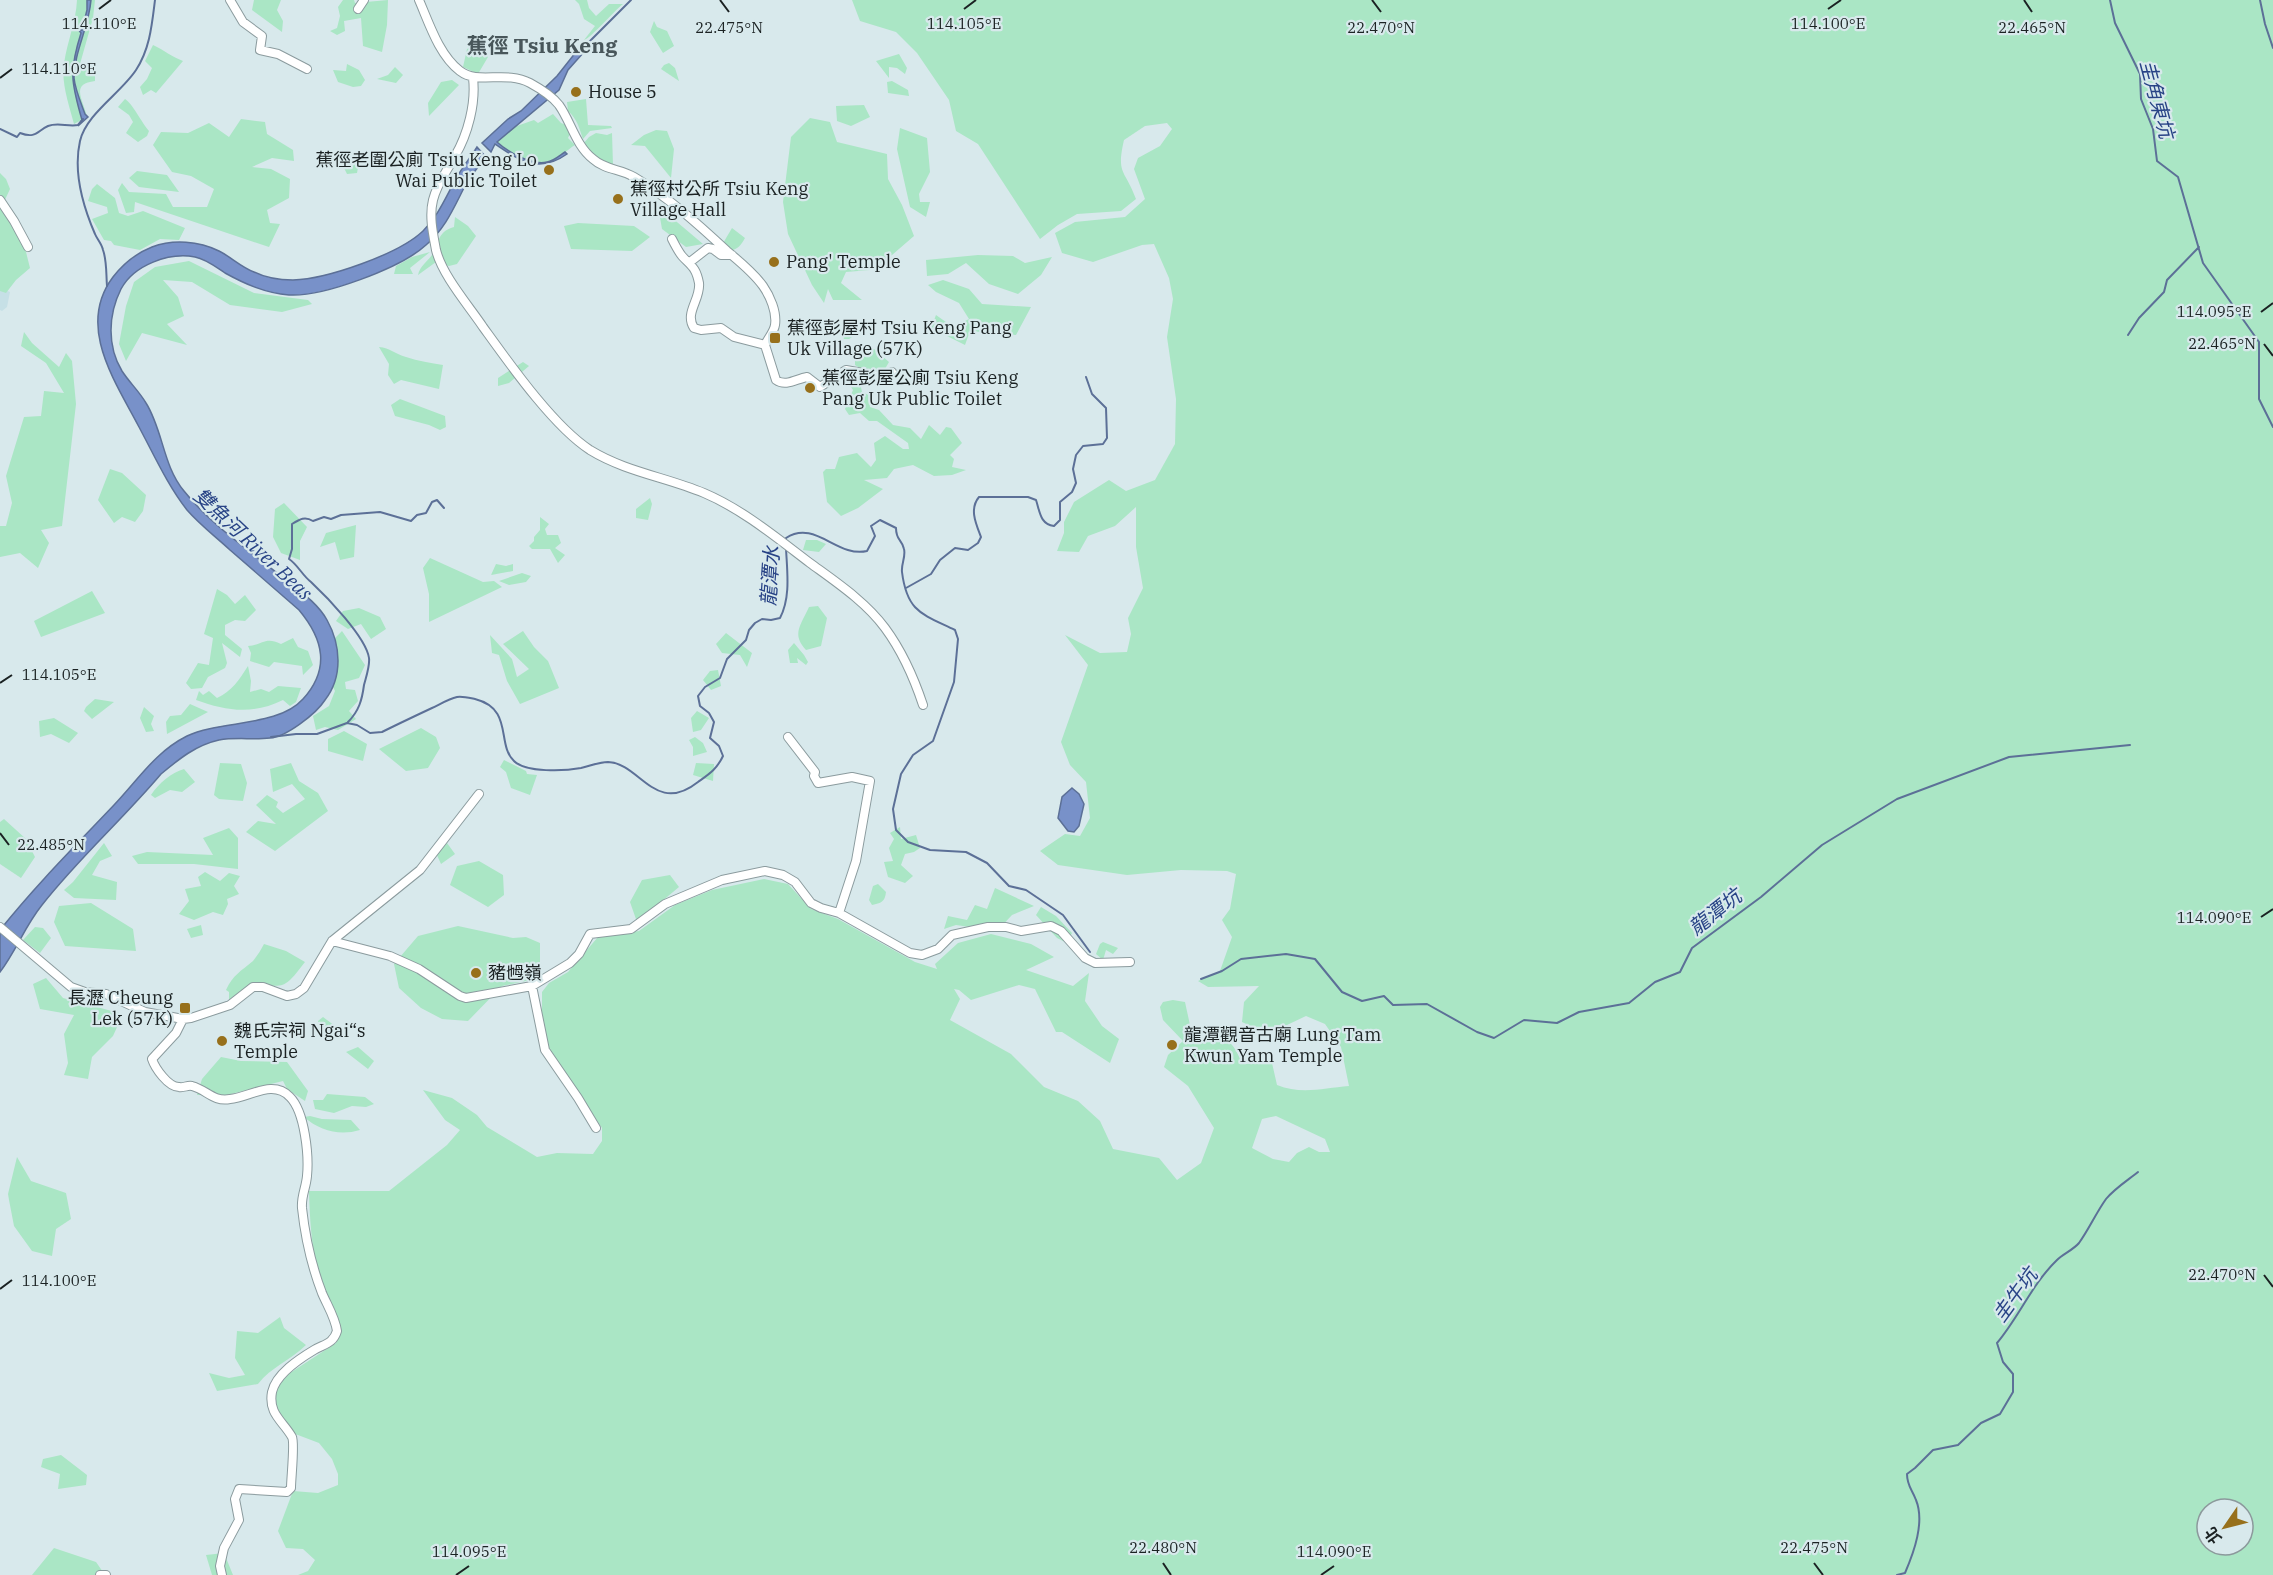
<svg xmlns="http://www.w3.org/2000/svg" width="2273" height="1575" font-family="'IBM Plex Serif','Noto Sans TC',serif">
	<style>
		.built { fill: #c6e0e6 }
		.green { fill: #aae6c5; fill-rule: evenodd }
		.water { fill: #7891c9; stroke: #5c7097; stroke-width: 1.5 }
		.lines { fill: none; stroke-linecap: round; stroke-linejoin: round }
		.stream { stroke: #5c7097; stroke-width: 2 }
		.minor-casing { stroke: #8b9b9e; stroke-width: 10 }
		.minor { stroke: #fff; stroke-width: 8 }
		.ticks { fill: none; stroke: #1b2223; stroke-width: 2 }
		.poi-dot { fill: #97701b; stroke: #d8e9ec; stroke-width: 2 }
		.labels { text-anchor: middle; stroke-width: 4.5; stroke-linejoin: round; paint-order: stroke }
		.poi-label { font-size: 18px; fill: #1b2223; stroke: #d8e9ec; text-anchor: start }
		.water-label { font-size: 20px; font-style: italic; fill: #284386; stroke: #d8e9ec }
		.quarter-label { font-size: 21px; font-weight: bold; fill: #48565a; stroke: #d8e9ec }
		.ticks-label { font-size: 15px; text-anchor: middle; fill: #1b2223; stroke: #d8e9ec; stroke-width: 4.5; stroke-linejoin: round; paint-order: stroke }
	</style>
	<rect width="100%" height="100%" fill="#d8e9ec"/>
	<path class="built" d="M0 288 10 292 7 307 2 311 0 310Z"/>
	<path class="green" d="M77 0H95L93 18 80 64 81 67 95 69V81C70 84 83 99 87 117L74 124C69 105 61 83 64 64 67 42 76 22 77 0Z
		M254 0H281L277 10 283 21 282 32 252 10Z
		M343 0H354L355 3 388 0 387 25 382 52 363 46 361 18 344 21 345 31 337 35 330 31 337 28 340 16 338 7Z
		M575 0H587L589 8 596 16 609 4H623C614 11 590 39 584 40L595 26 584 19 579 4Z
		M852 0H2273V1575H298L308 1571 315 1560 303 1549 286 1548 278 1531 293 1491 318 1493 338 1485V1474L332 1459 319 1443 290 1432 274 1413 276 1388 290 1373 336 1343C345 1325 333 1313 326 1296 312 1262 310 1226 309 1191H389L447 1145 460 1130 445 1120 423 1090 452 1098 477 1115 487 1127 537 1157 557 1153 593 1154 602 1141V1128L548 1050 542 1022V992L549 983 568 972 598 937 639 931 675 905 712 890 764 879 788 884 811 909 838 919 915 962 937 969 935 964 958 943 991 934 1031 944 1054 957 1026 970 1073 986 1089 973 1085 1001 1102 1026 1119 1039 1110 1063 1062 1032H1056L1035 989 1019 985 971 1000 959 990 954 989 960 999 950 1020 1011 1054 1044 1087 1078 1101 1100 1121 1113 1149 1159 1158 1177 1180 1201 1163 1214 1128 1188 1086 1164 1067 1168 1055 1183 1041 1163 1020 1160 1007 1163 1002 1173 1000 1185 1002 1193 1039C1222 1037 1231 1034 1242 1064L1272 1063 1277 1085C1301 1095 1324 1088 1349 1086L1341 1047 1325 1024 1306 1016 1268 1034 1242 1022 1244 1002 1259 986 1208 987 1198 981 1220 971 1232 937 1222 920 1230 909 1236 874 1227 871 1181 870 1127 875 1058 865 1040 851 1065 834 1080 836 1090 818 1086 782 1070 765 1061 742 1088 665 1065 635 1100 653 1127 652 1131 634 1128 618 1143 588 1136 547V507L1115 526 1088 536 1079 552 1057 551 1064 533V522L1074 502 1109 480 1126 491 1155 480 1175 444 1176 399 1167 337 1173 299 1169 278 1154 244 1142 245 1093 262 1062 253 1055 233 1075 222 1125 217 1145 199 1134 169 1138 158 1160 146 1172 129 1167 123 1145 126 1124 140C1116 175 1125 169 1136 199L1121 211 1077 214 1058 225 1040 239 978 144 956 131 949 100 917 53 896 32 860 21ZM1276 1116 1325 1139 1330 1152H1319L1309 1147 1297 1153 1289 1162 1273 1159 1252 1148 1262 1119ZM2207 1509H2243V1545H2207Z
		M654 21 657 27 667 31 674 46 663 53 650 32Z
		M481 42 488 57 478 74 463 67 467 49Z
		M153 45C164 50 172 57 183 61L156 93 151 90 143 95 140 87 147 79 152 68 145 61Z
		M899 54 907 68 905 74 897 68 889 67V78L876 61Z
		M669 63 675 68 679 81 661 69 664 65Z
		M347 64 359 70 365 80 361 86 353 87 338 82 333 70 346 71Z
		M395 67 403 75 396 83 377 79 388 75Z
		M452 80 459 85 429 116 428 103 441 82Z
		M892 81 908 90 909 96 888 93 887 82Z
		M125 99C132 103 142 123 149 131L147 136 138 142 126 133 133 122 129 115 118 107Z
		M586 99 588 125 611 126 612 128 590 131 583 139C579 128 578 120 568 111L567 102Z
		M864 105 870 117 851 126 837 121 836 106Z
		M553 114 561 123 566 125 570 134 568 138 575 145C568 149 557 161 547 162 531 165 508 152 497 142L514 127 534 120 538 123Z
		M810 118 830 122 837 142 887 154 888 179 902 205 914 236 892 255 870 270 846 272 841 283 862 300H833L828 289 824 303 812 285 788 234 783 202 791 137Z
		M241 119 265 122 267 134 293 150 294 161 272 158 252 167 271 169 290 179 289 198 267 210 270 223 280 224 269 247 135 202 134 212 126 213 118 190 122 183 129 192 166 194 173 207H207L214 189 191 176 172 172 153 145 161 132 188 133 209 123 229 137Z
		M900 128 927 138 930 172 919 194 920 202H930L926 217 910 207 897 149Z
		M656 130 667 131 674 149 671 178 645 146 631 145 644 135Z
		M596 133 607 135 612 133 613 165 595 158 583 144 589 137Z
		M350 162H359L357 173 347 174 343 166Z
		M137 171 167 175 179 192 139 187 129 178Z
		M0 173 6 179 10 189 3 204 23 240 30 268 16 280 6 293 0 291Z
		M97 184 115 198 119 213 128 216 143 211 185 228 179 240 160 239 140 250 114 245 111 241 104 240 92 219 108 213 107 207 88 201 92 189Z
		M658 206 703 244 686 247 662 229Z
		M455 217 468 226 476 236 457 264 449 266 436 262 418 275C420 266 427 262 432 255 439 245 436 232 454 227Z
		M578 223 634 226 650 237 632 251 571 249 564 226Z
		M732 228 745 238C738 251 733 251 719 250Z
		M430 252 410 268 413 274H394L396 266 412 257Z
		M978 255 1013 256 1025 263 1052 257 1041 275 1018 294 989 284 966 263 948 274 927 276 926 260Z
		M189 261 254 293 308 300 312 304 282 312 230 305 192 282 163 280 178 297 184 316 167 324 187 345 142 333 126 361 119 344 126 306 134 282 155 267Z
		M943 280 969 289 982 304 1031 307 1016 335 970 331 965 345 931 328 936 315 953 327 969 319 959 303 936 292 928 285Z
		M849 323 856 326 858 333 849 339H844L841 333Z
		M24 332 32 343 59 367 66 353 72 361 76 404 62 526 41 530 49 543 38 568 20 553 0 557V526H6L12 503 6 476 24 417 41 416 44 391 64 393 46 363 21 346Z
		M379 347C390 348 395 354 406 357 418 361 431 363 443 365L439 389 401 380 394 384 388 375 389 364Z
		M874 349 889 362 882 374 863 370 855 365V355L860 350Z
		M523 362 529 366 509 383 498 386V378Z
		M852 376 860 383 862 392 869 395 870 407 879 410 893 425 910 428 921 439 929 425 940 435 946 427 951 428 962 443 950 455 954 459 952 467 966 470 952 475 934 476 913 465 894 469 887 478 864 480 883 489 858 508 841 516 827 502 823 472 826 469H835L839 457 857 453 871 467 876 460 874 443 885 436 903 449H909L908 443 877 421H869L860 413 849 415 845 409 853 390 847 380Z
		M400 399 445 416 446 427 440 430 429 425 395 416 391 405Z
		M110 469 122 473 146 495 143 511 135 522 122 517 114 523 98 500Z
		M650 498 652 504 648 520 636 518V509Z
		M284 503 307 527 300 541V560L281 553 273 537 275 509Z
		M540 517 549 524 545 529 547 535H558L561 543 555 548 565 555 558 563 550 549H532L529 546 534 541V537L540 530Z
		M356 525 354 557 340 560 335 542 320 547 326 533Z
		M806 540H817L826 544 819 552 803 550Z
		M430 558 483 582 494 581 502 587 429 622V594L423 568Z
		M496 564 506 566 513 564V571L491 575Z
		M522 573 531 576 526 582 509 585 499 581Z
		M217 589 227 595 235 604 245 595 256 610 245 621 235 620 225 625V635L242 649 240 657 222 643 227 663 225 668 208 677 202 688 191 689 186 683 198 663 209 665 213 638 204 634Z
		M92 591 105 613 41 637 34 621Z
		M818 606 827 618 821 646 806 650C791 634 801 625 809 607Z
		M359 608 380 617 386 629 371 639 361 624 348 629 336 621 343 611Z
		M342 631 365 665 359 678 345 682 346 689 355 690 358 701 349 711 356 719 338 730 325 727 316 730 313 716 329 706 335 691 333 687 338 658 335 638Z
		M523 631 534 647 548 661 559 688 520 704 507 681 499 655 492 653 490 635 512 659 517 677 529 669 503 644Z
		M726 633 752 653 747 667 740 655 722 653 716 644Z
		M293 638 298 647 308 651 313 665 303 675 302 666 274 662 269 667 250 661 251 653 248 646C263 645 265 636 281 644Z
		M794 643 804 655 808 662 806 665 797 658 798 663H790L788 650Z
		M248 666 251 681 250 692 261 689 269 692 278 686 301 688 296 702 290 706 283 700C253 715 226 711 196 700L199 691 203 695 209 691 217 698C232 691 239 680 248 666Z
		M718 670 721 686 711 690 703 680 710 671Z
		M95 699 114 702 92 719 84 711 86 707Z
		M190 704 208 712 167 734 166 722 170 716 181 715Z
		M144 707 154 716 151 724 154 731 146 732 140 718Z
		M697 711 709 718 701 730 693 732 691 718Z
		M54 718 78 733 69 743 51 734 40 737 39 721Z
		M421 728 436 737 440 748 428 768 406 771 379 749Z
		M344 731 367 744 363 761 328 751V739Z
		M695 737 703 743 707 752 693 756V747L689 740Z
		M504 760 526 771 527 774 537 775 530 795 511 788 506 772 500 767Z
		M220 763 241 764 247 783 243 801 219 799 214 795Z
		M291 763 299 781 318 793 328 811 275 851 246 832 258 821 276 824 256 805 267 795 278 802 276 807 283 813 305 799 292 784 273 792 270 769Z
		M696 763 714 764 713 781 693 775Z
		M184 769 195 782 182 792 170 790 155 798 151 795C159 783 171 773 184 769Z
		M4 819 26 839 35 857 21 878 0 864V822Z
		M900 827 901 839 916 835 920 848 914 852 905 854 901 865 913 876 905 883 888 877 884 862 893 861 889 848 894 839 890 833Z
		M229 828 238 838V869L194 864H138L132 856 147 852 213 855 203 838Z
		M104 843 112 856 100 861 92 875 117 882 116 900 74 898 64 890 73 882Z
		M447 843 455 854 441 864 436 853Z
		M479 861 503 875 504 895 488 907 450 885 457 866Z
		M205 872 220 881 229 873 240 876 234 886 239 894 227 899 228 904 223 915 213 912 194 920 179 914 189 901 185 889 201 886 198 877Z
		M670 875 679 887 637 922 630 902 642 880Z
		M878 884 886 892C885 902 881 903 872 905L869 900 873 886Z
		M995 888 1034 906 1012 915 997 931 956 925 944 929 948 916 967 920 975 905 987 909Z
		M91 903 133 929 136 951 65 946 54 922 59 906Z
		M1041 907 1056 916 1072 933 1067 943 1057 938 1036 915Z
		M201 925 203 935 191 938 187 929Z
		M458 926 513 938 526 937 540 943V978L502 986 468 1021 442 1019 421 1008 399 988 394 964 418 936Z
		M35 927 43 928 51 938 40 953 23 940Z
		M1103 942 1118 948 1113 954 1106 950 1103 960 1096 954 1100 944Z
		M264 944 286 951 305 962C284 989 286 988 251 983L229 1000V992L226 990C233 975 241 971 253 961 257 956 261 950 264 944Z
		M46 978 63 998 123 1014 113 1036 92 1057 88 1079 64 1075 68 1063 64 1034 74 1015 40 1009 33 984Z
		M323 1017 335 1026 329 1034 319 1027 318 1021Z
		M358 1047 374 1061 368 1069 346 1052Z
		M221 1057 241 1061 287 1062 308 1091 305 1101 287 1089 283 1081 227 1095H197L202 1079Z
		M327 1094 365 1097 374 1104 366 1107 352 1106 334 1113 315 1109 313 1100H323Z
		M310 1116 322 1119 351 1120 360 1130C340 1136 320 1131 304 1117Z
		M17 1157 31 1181 66 1193 71 1219 56 1229 52 1256 32 1251 14 1226 9 1200 8 1194Z
		M280 1317 284 1328 306 1345C291 1360 271 1367 258 1384L217 1391 209 1373 229 1378 245 1375 235 1358 237 1331 258 1333Z
		M61 1455 87 1475 86 1485 58 1489 60 1474 41 1467 43 1459Z
		M54 1548 96 1562 105 1575H32Z
		M224 1553 233 1575H212L206 1555Z"/>
	<path class="water" d="M87 0H91C89 27 74 52 74 78 75 89 81 103 85 114L88 117 78 126 82 120C71 82 69 71 81 33L78 29 82 30 87 10Z
		M580 47 584 52 568 70 559 90 497 142C508 152 532 166 547 162 554 161 560 155 565 152L567 154C539 174 520 161 495 144L491 152 482 143 508 119 521 111 557 76Z
		M477 147 486 157C479 166 472 174 466 184 454 207 446 228 426 245 401 268 323 297 289 295 265 293 245 284 225 273 216 267 206 259 195 257 169 252 134 265 121 289 108 315 107 346 122 371 129 382 139 391 146 403 163 430 163 466 184 491 211 525 249 550 282 577 298 590 317 602 327 620 341 645 343 677 325 700 316 714 286 737 270 738 253 740 236 737 219 740 196 745 179 759 161 774 123 819 78 859 42 905 25 926 16 951 0 972V930C35 886 75 846 114 805 138 780 155 752 187 736 221 720 278 727 303 699 330 669 324 640 299 610 276 590 253 570 230 550 216 537 200 525 187 510 168 486 154 455 139 427 115 381 76 326 113 277 123 264 137 253 152 247 173 239 199 241 219 251 231 257 241 267 254 272 266 278 280 280 293 280 327 279 399 254 423 231 439 215 446 196 457 177 463 166 471 157 477 147Z
		M1072 788 1079 794 1084 804 1079 826 1074 832 1068 831 1058 818 1062 797Z"/>
	<g class="lines">
		<path class="stream" d="M2110 0 2115 23 2140 74 2141 99 2153 129 2157 161 2178 177 2203 263 2259 342V399L2273 427
			M2260 0 2265 24 2273 48
			M580 51 631 0
			M0 129 17 137 20 133C36 139 37 131 48 126 58 122 68 127 78 125L83 119
			M107 286C106 274 107 261 103 250 102 244 97 239 95 234 82 204 73 172 80 141 86 114 121 93 136 70 150 49 152 24 155 0
			M2128 335 2139 318 2164 292 2167 280 2199 247
			M786 543V538C815 519 837 558 867 551L875 536 871 526 880 520 896 528C896 541 902 539 904 549 906 557 901 564 902 572 907 612 922 614 955 630L958 639 954 682 933 741 913 755 901 774 893 809 896 830 908 842 930 850 966 852 987 863 1009 886 1026 890 1063 915 1090 952
			M906 588 931 574 940 560 955 548 968 550 978 543 981 537C976 524 969 509 979 497H1028L1036 500C1040 512 1040 524 1054 526L1060 520V502L1072 492 1076 483 1073 469 1076 455 1083 446 1103 444 1107 438 1106 408 1092 394 1086 377
			M348 722C359 711 362 700 364 685 366 677 370 666 369 658 366 637 326 596 311 582 302 575 298 565 289 559L292 549V524C300 519 305 516 313 521L324 517 331 519 341 515 380 512 411 521 417 515 426 513 432 502 437 500 444 508
			M271 737 296 734H317L347 723 357 725 370 733 382 732C398 724 415 716 432 708 439 705 448 699 457 697 462 696 470 698 475 699 514 709 496 744 514 761 526 773 565 771 581 768 590 766 599 762 608 762 640 763 655 816 698 782 709 774 717 769 723 756L719 746 710 738 714 722 709 713 700 706 698 696 705 687 720 678 727 659 746 640 749 630 755 623 762 619 771 620 780 618C791 597 787 571 786 548
			M1201 979 1222 971 1241 959 1286 954 1315 959 1342 992 1362 1001 1384 996 1393 1005 1427 1004 1477 1032 1494 1038 1524 1020 1557 1023 1579 1012 1629 1003 1655 982 1680 972 1692 948 1761 897 1822 845 1897 799 2009 757 2130 745
			M1897 1575 1905 1573C1914 1552 1925 1522 1916 1500 1912 1489 1907 1486 1907 1474L1915 1468 1933 1450 1958 1445 1981 1423 2000 1414 2013 1392V1374L2003 1362 1997 1343C2019 1317 2032 1284 2057 1260 2063 1254 2073 1250 2079 1243 2089 1229 2096 1213 2106 1199 2114 1189 2128 1180 2138 1172"/>
		<defs>
			<path id="minor" d="M230 0 243 22 262 36 260 50 278 54 307 69
				M419 0C429 23 439 55 460 71 478 85 505 70 530 83 541 89 552 96 559 105 571 122 576 146 593 159 605 170 621 169 634 177 668 197 698 224 727 251 740 262 753 272 763 286 770 296 777 312 775 325 774 332 768 338 765 345L776 380C786 387 796 379 807 377L820 387 846 370 885 377 892 372
				M358 9 364 0
				M473 78C476 103 468 134 455 156 447 171 437 183 433 200 429 216 433 234 436 250 442 275 469 306 483 327 509 363 553 426 590 450 626 472 666 477 704 493 742 509 777 538 810 563 836 582 866 602 885 628 902 651 914 678 923 705
				M0 200 14 221 28 247
				M672 239C675 245 678 251 682 256 691 266 696 267 699 283 701 299 684 313 694 328L701 330 721 328 734 337 765 345
				M690 262 708 248 713 249 721 255H732
				M788 737 815 772 814 776 818 783 852 777 870 781 856 861 839 913
				M0 927 71 987 85 992 106 994 145 1012 183 1019 191 1018 230 1005 253 987H263L287 996 296 994 304 988 332 941 420 870 479 794
				M332 941 390 956 419 969 460 996 466 998 532 986 570 963 579 954 590 934 631 929 665 904 722 880 765 871 783 875 795 882 811 903 821 908 839 913 910 953 922 955 938 949 952 935 988 927H1006L1021 931 1051 926 1061 931 1085 958 1095 963 1130 962
				M532 986 545 1050 578 1098 596 1128
				M183 1019 176 1033 152 1059C155 1068 168 1087 179 1087 184 1088 187 1085 192 1086 207 1090 213 1102 230 1099 250 1097 273 1079 290 1097 305 1112 309 1156 307 1176 306 1188 301 1196 302 1208 305 1236 312 1267 322 1293 327 1305 335 1317 337 1331 333 1344 324 1344 314 1350 299 1359 276 1374 272 1392 268 1414 283 1421 292 1437 295 1443 291 1478 291 1488L287 1492 239 1489 235 1499 239 1520 224 1548 220 1566 222 1575
				M100 1575H106"/>
		</defs>
		<use href="#minor" class="minor-casing"/>
		<use href="#minor" class="minor"/>
	</g>
	<path class="ticks" d="M720 0 729 12M1372 0 1381 12M2024 0 2032 12M99 9 111 0M964 9 976 0M1828 9 1841 0M0 78 12 69M2261 312 2273 303M2264 344 2273 356M0 683 12 675M0 833 9 845M2261 917 2273 909M2264 1275 2273 1287M0 1289 12 1280M1163 1563 1171 1575M1814 1563 1823 1575M456 1575 469 1566M1321 1575 1334 1566"/>
	<g class="poi-dot">
		<circle cx="576" cy="92" r="6"/>
		<circle cx="549" cy="170" r="6"/>
		<circle cx="618" cy="199" r="6"/>
		<circle cx="774" cy="262" r="6"/>
		<rect x="769" y="332" width="12" height="12" rx="3"/>
		<circle cx="810" cy="388" r="6"/>
		<circle cx="476" cy="973" r="6"/>
		<rect x="179" y="1002" width="12" height="12" rx="3"/>
		<circle cx="222" cy="1041" r="6"/>
		<circle cx="1172" cy="1045" r="6"/>
	</g>
	<g class="labels">
		<g class="poi-label">
			<text x="588" y="98">House 5</text>
			<text x="537" y="166" text-anchor="end">蕉徑老圍公廁 Tsiu Keng Lo<tspan x="537" dy="21">Wai Public Toilet</tspan></text>
			<text x="630" y="195">蕉徑村公所 Tsiu Keng<tspan x="630" dy="21">Village Hall</tspan></text>
			<text x="786" y="268">Pang' Temple</text>
			<text x="787" y="334">蕉徑彭屋村 Tsiu Keng Pang<tspan x="787" dy="21">Uk Village (57K)</tspan></text>
			<text x="822" y="384">蕉徑彭屋公廁 Tsiu Keng<tspan x="822" dy="21">Pang Uk Public Toilet</tspan></text>
			<text x="488" y="979">豬乸嶺</text>
			<text x="173" y="1004" text-anchor="end">長瀝 Cheung<tspan x="173" dy="21">Lek (57K)</tspan></text>
			<text x="234" y="1037">魏氏宗祠 Ngai“s<tspan x="234" dy="21">Temple</tspan></text>
			<text x="1184" y="1041">龍潭觀音古廟 Lung Tam<tspan x="1184" dy="21">Kwun Yam Temple</tspan></text>
		</g>
		<g class="water-label">
			<text transform="translate(2157 99) rotate(75)" y="7">圭角東坑</text>
			<text transform="translate(253 544) rotate(43)" y="7">雙魚河 River Beas</text>
			<text transform="translate(770 576) rotate(-86)" y="7">龍潭水</text>
			<text transform="translate(1715 912) rotate(-38)" y="7">龍潭坑</text>
			<text transform="translate(2015 1295) rotate(-54)" y="7">圭牛坑</text>
		</g>
		<g class="quarter-label">
			<text x="542" y="53">蕉徑 Tsiu Keng</text>
		</g>
	</g>
	<g class="ticks-label">
		<text x="964" y="29">114.105°E</text>
		<text x="99" y="29">114.110°E</text>
		<text x="1828" y="29">114.100°E</text>
		<text x="2032" y="33">22.465°N</text>
		<text x="729" y="33">22.475°N</text>
		<text x="1381" y="33">22.470°N</text>
		<text x="59" y="74">114.110°E</text>
		<text x="2214" y="317">114.095°E</text>
		<text x="2222" y="349">22.465°N</text>
		<text x="59" y="680">114.105°E</text>
		<text x="51" y="850">22.485°N</text>
		<text x="2214" y="923">114.090°E</text>
		<text x="2222" y="1280">22.470°N</text>
		<text x="59" y="1286">114.100°E</text>
		<text x="1163" y="1553">22.480°N</text>
		<text x="1814" y="1553">22.475°N</text>
		<text x="469" y="1557">114.095°E</text>
		<text x="1334" y="1557">114.090°E</text>
	</g>
	<g transform="translate(2225 1527) rotate(235)"><circle r="28" fill="#d8e9ec" stroke="#8c999c" stroke-width="1.5"/>
	<path d="M0-4.5L10 22L0 15L-10 22Z" fill="#97701b"/>
	<text y="-9" font-size="16" font-weight="bold" text-anchor="middle" fill="#1b2223">北</text>
	</g>
</svg>
